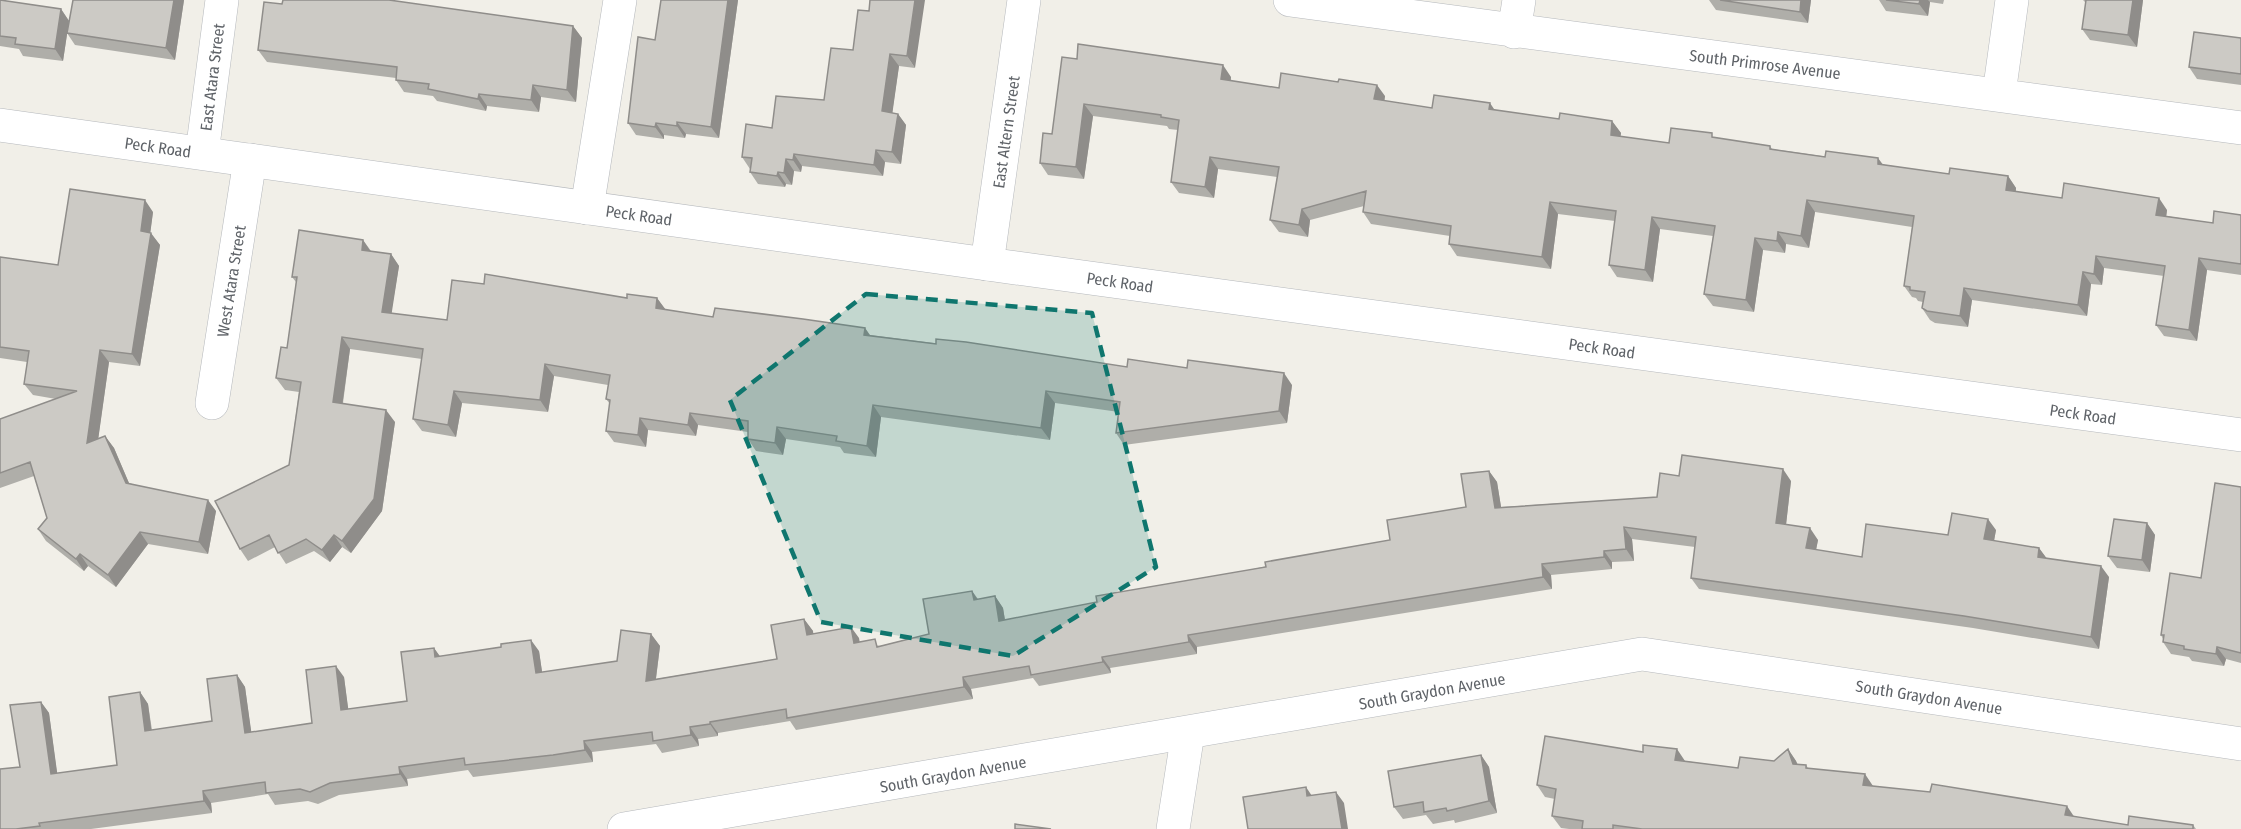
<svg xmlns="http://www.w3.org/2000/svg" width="2241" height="829" font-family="'Fira Sans Condensed',sans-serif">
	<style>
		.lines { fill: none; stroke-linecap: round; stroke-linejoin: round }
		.minor-casing { stroke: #b5b8bc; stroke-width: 34 }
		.tertiary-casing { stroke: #b5b8bc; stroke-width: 34 }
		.minor { stroke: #fff; stroke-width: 33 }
		.tertiary { stroke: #fff; stroke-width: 33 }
		.wall { fill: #afaea9 }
		.shaded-wall { fill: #8f8d8a }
		.building { fill: #cccac5; stroke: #8f8d8a; stroke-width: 1.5 }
		.marked { fill: #0f766e; fill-opacity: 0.2; stroke: #0f766e; stroke-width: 4.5; stroke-dasharray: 12 8; stroke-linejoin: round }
		.labels { text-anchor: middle; stroke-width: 4.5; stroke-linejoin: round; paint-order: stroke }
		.street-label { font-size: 16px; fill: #5f6368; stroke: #fff }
	</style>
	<rect width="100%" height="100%" fill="#f1efe8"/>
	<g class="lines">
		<defs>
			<path id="minor" d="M1290 0 2241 128
				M1514 32 1519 0
				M1999 94 2012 0
				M202 153 222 0
				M587 208 620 0
				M987 264 1024 0
				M212 403 250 160
				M624 829 1642 654 2241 744
				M1173 829 1188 733"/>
			<path id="tertiary" d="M0 125 987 264 2241 435"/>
		</defs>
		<use href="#minor" class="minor-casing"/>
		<use href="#tertiary" class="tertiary-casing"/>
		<use href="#minor" class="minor"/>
		<use href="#tertiary" class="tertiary"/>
	</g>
	<path class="wall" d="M0 0 61 9 69 21 63 61 23 56 19 49 0 46Z
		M184 0 175 60 75 45 67 33Z
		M661 0H738L719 138 686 134 685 138 664 135V139L636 135 628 123 655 40Z
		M870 0 915 68 899 66 892 113 898 114 906 125 901 164 885 162 883 176 802 166 801 172 794 171 792 185 786 184 785 187 758 184 750 172V169L742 157 772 128 824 100 853 50 869 11Z
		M1709 0H1811L1808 23 1716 10Z
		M1879 0H1944L1943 4 1930 2 1928 16 1886 11Z
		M2083 0H2143L2137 47 2090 40 2082 29 2086 3Z
		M282 4 573 26 582 38 576 102 541 97 539 112 487 106 486 111 437 101 433 96 404 92 396 80V78L267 62 258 50Z
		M2241 38V85L2197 79 2189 67Z
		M1077 59 1231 77V81L1279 88 1385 96 1384 101 1432 108 1494 110 1559 119 1612 121 1621 133 1620 137 1669 143 1715 138 1770 146 1772 149 1949 174 2008 176 2016 188V192L2062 198 2167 210 2166 216 2213 223 2241 215V275L2207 270 2197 341 2164 336 2156 325 2164 276 2104 268 2102 285 2091 284 2087 316 1972 300 1968 327 1935 323 1930 320 1922 308 1923 302 1918 301 1916 298 1912 297 1904 286 1912 227 1815 212 1809 248 1786 244 1785 253 1763 250 1754 312 1713 306 1704 294 1713 236 1660 229 1653 282 1617 277 1609 265 1615 221 1558 214 1551 269 1457 256 1449 244 1450 236 1371 224 1363 212 1364 206 1310 220 1308 237 1279 232 1270 220 1277 177 1218 169 1214 198 1179 193 1171 182 1178 130 1169 129 1167 126 1093 116 1084 179 1048 175 1040 163 1052 134Z
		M153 212 150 233 160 245 140 366 109 362 98 439 105 436 114 448 129 483 216 511 208 554 148 544 116 587 88 566 84 571 46 541 38 529 47 518 34 476 0 488V419L56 399 33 395 24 384 27 362 0 358V257L58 265Z
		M363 240 371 251 391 254 399 266 391 313 447 320 484 284 627 298H657L665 310 713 317 865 328 870 335 1127 367 1292 385 1287 423 1124 445 1116 433 1119 412 1055 403 1050 440 881 417 876 457 844 453 840 447 786 439 783 455 756 451 748 439V432L698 425 696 436 648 430 646 447 614 442 606 431 610 404 606 399 608 385 554 376 548 412 462 403 456 437 422 431 413 419 422 359 350 349 343 403 395 422 382 511 351 553 342 547 330 562 314 551 286 564 275 547 248 561 240 549 289 465 299 392 285 390 276 378 287 348 296 282 292 277Z
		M1489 471 1497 482 1501 507 1657 497 1679 476 1791 481 1786 524 1818 540 1816 550 1862 557 1948 535 1996 530 1994 541 2039 548 2046 558 2109 577 2099 649 1973 628 1699 589 1691 578 1695 547 1632 539 1634 561 1612 562V569L1551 575 1552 589 1197 647V654L1110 668 1111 673 1039 686 1033 678 971 689 973 699 796 730 790 721 718 733V736L698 739 699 746 662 753 656 744 592 752 593 762 562 766 473 777 468 770 407 779 408 786 339 795 318 804 308 801 275 805 268 794 211 803 212 813 91 829H0L41 702 49 713 57 774 117 765 140 692 148 704 152 730 212 721 237 675 245 687 251 732 312 723 344 677 348 709 407 701 434 648 439 656 539 651 542 672 617 661 651 634 660 646 656 679 777 659 804 619 813 631V633L859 638V642L880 646 929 634 972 591 978 599 995 596 1003 608 1005 620 1097 602 1390 540 1466 507Z
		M2241 487V663L2226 659 2224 666 2192 661 2189 657 2171 654 2163 642V639L2161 635 2201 578Z
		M2147 523 2155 535 2150 572 2117 568 2108 556Z
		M1788 749 1796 761 1798 765H1806L1808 768 1873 786 2128 825H2193L2196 829H1569L1561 828 1552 816 1555 799 1545 797 1537 785 1643 752 1685 761 1738 768 1774 761Z
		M1481 755 1489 767 1497 813 1455 823 1454 820 1433 824 1426 815 1403 819 1394 807Z"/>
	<path class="shaded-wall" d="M174 0H184L175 60 166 48Z
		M728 0H738L719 138 711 127Z
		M915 0H925L915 68 907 56Z
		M1801 0H1811L1808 23 1800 12Z
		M1920 0H1928L1930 2 1928 16 1919 4Z
		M2133 0H2143L2137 47 2128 35Z
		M61 9 69 21 63 61 55 49Z
		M573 26 582 38 576 102 567 90Z
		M890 54 899 66 891 123 882 111Z
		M1223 65 1231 77 1229 91 1221 79Z
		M533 85 541 97 539 112 531 100Z
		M1377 85 1385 96 1383 111 1374 99Z
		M479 94 487 106 486 111 478 99Z
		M1490 103 1498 115 1489 109Z
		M1084 104 1093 116 1084 179 1076 167Z
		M898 114 906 125 901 164 892 152Z
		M1612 121 1621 133 1619 147 1611 135Z
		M677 122 686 134 685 138 677 126Z
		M656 123 664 135V139L655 127Z
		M876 150 885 162 883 176 874 165Z
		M794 154 802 166 801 172 793 160Z
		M1210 157 1218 169 1214 198 1205 187Z
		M1878 158 1887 170 1878 164Z
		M786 159 794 171 792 185 784 173Z
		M778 172 786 184 785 187 777 176Z
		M2008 176 2016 188 2014 202 2006 190Z
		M2159 198 2167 210 2165 227 2156 215Z
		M145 200 153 212 149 243 141 231Z
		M1807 200 1815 212 1809 248 1801 236Z
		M1550 202 1558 214 1551 269 1542 257Z
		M1302 209 1310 220 1308 237 1299 225Z
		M1652 217 1660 229 1653 282 1645 270Z
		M1778 232 1786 244 1785 253 1777 241Z
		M151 233 160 245 140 366 132 354Z
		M1755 238 1763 250 1754 312 1746 300Z
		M363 240 371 252 362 250Z
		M391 254 399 266 390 324 382 312Z
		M2096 256 2104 268 2102 285 2094 274Z
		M2199 258 2207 270 2197 341 2189 330Z
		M2083 272 2091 284 2087 316 2078 305Z
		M1964 288 1972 300 1968 327 1960 316Z
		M657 298 666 310 656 308Z
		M865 328 873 340 864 335Z
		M342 337 350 349 341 414 333 402Z
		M100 350 109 362 96 455 87 443Z
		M545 364 554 376 548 412 540 400Z
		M1284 373 1292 385 1287 423 1279 411Z
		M454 391 462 403 456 437 448 425Z
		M1046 391 1055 403 1050 440 1041 428Z
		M873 405 881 417 876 457 867 446Z
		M386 410 395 422 382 511 351 553 342 541Z
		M690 413 698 425 696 436 688 425Z
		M640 418 648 430 646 447 638 435Z
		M777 427 786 439 783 455 775 443Z
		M105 436 114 448 134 495 126 483Z
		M1783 469 1791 481 1785 534 1776 523Z
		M1489 471 1497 482 1503 519 1495 508Z
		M208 500 216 511 208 554 199 542Z
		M1988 519 1996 530 1992 551 1984 539Z
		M2147 523 2155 535 2150 572 2142 560Z
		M1624 527 1632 539 1634 561 1626 549Z
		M1810 528 1818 540 1814 560 1806 548Z
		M140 532 148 544 116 587 108 575Z
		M334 535 342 547 330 562 322 550Z
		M2039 548 2048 560 2038 557Z
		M1604 551 1612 562V569L1604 557Z
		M80 554 88 566 84 571 76 559Z
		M1542 564 1551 575 1552 589 1543 577Z
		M2101 566 2109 577 2099 649 2091 637Z
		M972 591 980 603 974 600Z
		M995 596 1003 608 1007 633 999 621Z
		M804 619 813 631 815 646 807 635Z
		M851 627 859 638 862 655 854 643Z
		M651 634 660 646 654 693 646 681Z
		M1188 635 1197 647V654L1189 642Z
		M531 640 539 651 544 685 536 673Z
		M2217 647 2226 659 2224 666 2216 654Z
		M434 648 442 659 435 657Z
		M1102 657 1110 668 1111 673 1103 662Z
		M336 666 344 677 350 722 341 710Z
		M237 675 245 687 253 744 245 733Z
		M963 677 971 689 973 699 964 687Z
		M140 692 148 704 153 743 145 731Z
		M41 702 49 713 59 786 51 774Z
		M710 722 718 733V736L710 724Z
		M690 727 698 739 699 746 691 735Z
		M584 741 592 752 593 762 585 750Z
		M1677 749 1685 761 1675 760Z
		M1788 749 1796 761 1802 776 1793 764Z
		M1481 755 1489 767 1497 813 1489 801Z
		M399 767 407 779 408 786 400 774Z
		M1865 774 1873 786 1863 785Z
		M1306 787 1314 799 1307 796Z
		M203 791 211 803 212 813 204 801Z
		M1336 792 1344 803 1348 829H1342Z
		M2067 806 2075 818 2065 815Z"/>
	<path class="building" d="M0 0 61 9 55 49 15 44 16 38 0 36Z
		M73 0H174L166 48 67 33Z
		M283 0H389L573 26 567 90 533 85 531 100 479 94 478 99 428 89 429 84 396 80 397 67 258 50 264 2 282 4Z
		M661 0H728L711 127 677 122V126L656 123 655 127 628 123 638 37 655 40Z
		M870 0H915L907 56 890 54 882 111 898 114 892 152 876 150 874 165 794 154 793 160 786 159 784 173 778 172 777 176 750 172 752 158 742 157 746 124 772 128 776 96 824 100 831 48 853 50 858 10 869 11Z
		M1720 0H1801L1800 12Z
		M1886 0H1920L1919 4Z
		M2086 0H2133L2128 35 2082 29Z
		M2194 32 2241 38V74L2189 67Z
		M1078 44 1223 65 1221 79 1279 88 1281 73 1338 82 1339 79 1377 85 1374 99 1432 108 1434 95 1490 103 1489 109 1559 119 1560 113 1612 121 1611 135 1669 143 1671 128 1712 133V137L1770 146V149L1825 157 1826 151 1878 158V164L1949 174 1950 168 2008 176 2006 190 2062 198 2064 183 2159 198 2156 215 2213 223 2214 211 2241 215V264L2199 258 2189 330 2156 325 2165 266 2096 256 2094 274 2083 272 2078 305 1964 288 1960 316 1927 311 1922 308 1925 292 1910 290V287L1904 286 1914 216 1807 200 1801 236 1778 232 1777 241 1755 238 1746 300 1704 294 1715 226 1652 217 1645 270 1609 265 1616 211 1550 202 1542 257 1449 244 1451 226 1363 212 1366 191 1302 209 1299 225 1270 220 1279 167 1210 157 1205 187 1171 182 1179 120 1161 117V115L1084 104 1076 167 1040 163 1043 133 1052 134 1062 57 1077 59Z
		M70 189 145 200 141 231 151 233 132 354 100 350 87 443 105 436 126 483 208 500 199 542 140 532 108 575 80 554 76 559 38 529 47 518 30 462 0 473V419L77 391 24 384 29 351 0 347V257L58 265Z
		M299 230 363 240 362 250 391 254 382 312 447 320 452 280 484 284 485 274 627 298V294L657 298 656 308 713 317 715 308 803 319 865 328 864 335 936 344V339L966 342 1127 367 1128 359 1187 368 1188 360 1284 373 1279 411 1116 433 1120 402 1046 391 1041 428 873 405 867 446 836 441 837 436 777 427 775 443 748 439V421L690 413 688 425 640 418 638 435 606 431 610 400 606 399 610 375 545 364 540 400 454 391 448 425 413 419 423 349 342 337 333 402 386 410 374 499 342 541 334 535 322 550 306 539 278 553 269 535 240 549 215 501 289 465 301 382 276 378 281 347 287 348 297 277H292Z
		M1682 455 1783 469 1776 523 1810 528 1806 548 1862 557 1866 524 1948 535 1952 513 1988 519 1984 539 2039 548 2038 557 2101 566 2091 637 1964 616 1691 578 1696 537 1624 527 1626 549 1604 551V557L1542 564 1543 577 1188 635 1189 642 1102 657 1103 662 1031 675 1029 666 963 677 964 687 787 718 786 709 710 722V724L690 727 691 735 653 741 652 732 584 741 585 750 553 755 465 765 464 758 399 767 400 774 330 783 310 792 300 789 266 793 265 782 203 791 204 801 39 823 40 826 16 829H0V769L20 767 10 705 41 702 51 774 117 765 109 697 140 692 145 731 212 721 207 679 237 675 245 733 312 723 306 670 336 666 341 710 407 701 401 652 434 648 435 657 501 647V644L531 640 536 673 617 661 621 630 651 634 646 681 777 659 771 625 804 619 807 635 851 627 854 643 875 639 877 647 929 634 923 599 972 591 974 600 995 596 999 621 1097 602 1096 596 1266 567 1265 562 1390 540 1387 520 1466 507 1461 474 1489 471 1495 508 1657 497 1660 473 1679 476Z
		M2215 483 2241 487V653L2217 647 2216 654 2184 649V646L2163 642 2164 635H2161L2170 573 2201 578Z
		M2114 519 2147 523 2142 560 2108 556Z
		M1545 736 1643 752V745L1677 749 1675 760 1738 768 1740 757 1774 761 1788 749 1793 764 1806 765V768L1865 774 1863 785 1930 792 1932 784 2067 806 2065 815 2128 825 2129 816 2193 825V829H1642L1613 825V829H1582L1583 821 1552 816 1556 789 1537 785Z
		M1481 755 1489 801 1447 811 1446 808 1424 812 1423 802 1394 807 1388 771Z
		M1306 787 1307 796 1336 792 1342 829H1248L1243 797Z
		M1015 824 1051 829H1015Z"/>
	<path class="marked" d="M866 294 1092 313 1156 567 1013 656 821 622 730 400Z"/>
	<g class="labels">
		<g class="street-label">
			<text transform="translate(1765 64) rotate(7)" y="6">South Primrose Avenue</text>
			<text transform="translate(212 77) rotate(-83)" y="6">East Atara Street</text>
			<text transform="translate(1006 132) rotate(-82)" y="6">East Altern Street</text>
			<text transform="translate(158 147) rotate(8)" y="6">Peck Road</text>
			<text transform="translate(639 215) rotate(8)" y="6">Peck Road</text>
			<text transform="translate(231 281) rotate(-81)" y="6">West Atara Street</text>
			<text transform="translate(1120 282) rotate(8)" y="6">Peck Road</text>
			<text transform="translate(1602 348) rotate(8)" y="6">Peck Road</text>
			<text transform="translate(2083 414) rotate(8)" y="6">Peck Road</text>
			<text transform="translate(1432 691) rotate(-10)" y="6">South Graydon Avenue</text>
			<text transform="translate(1929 697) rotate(9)" y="6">South Graydon Avenue</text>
			<text transform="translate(953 774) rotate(-10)" y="6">South Graydon Avenue</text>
		</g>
	</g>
</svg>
